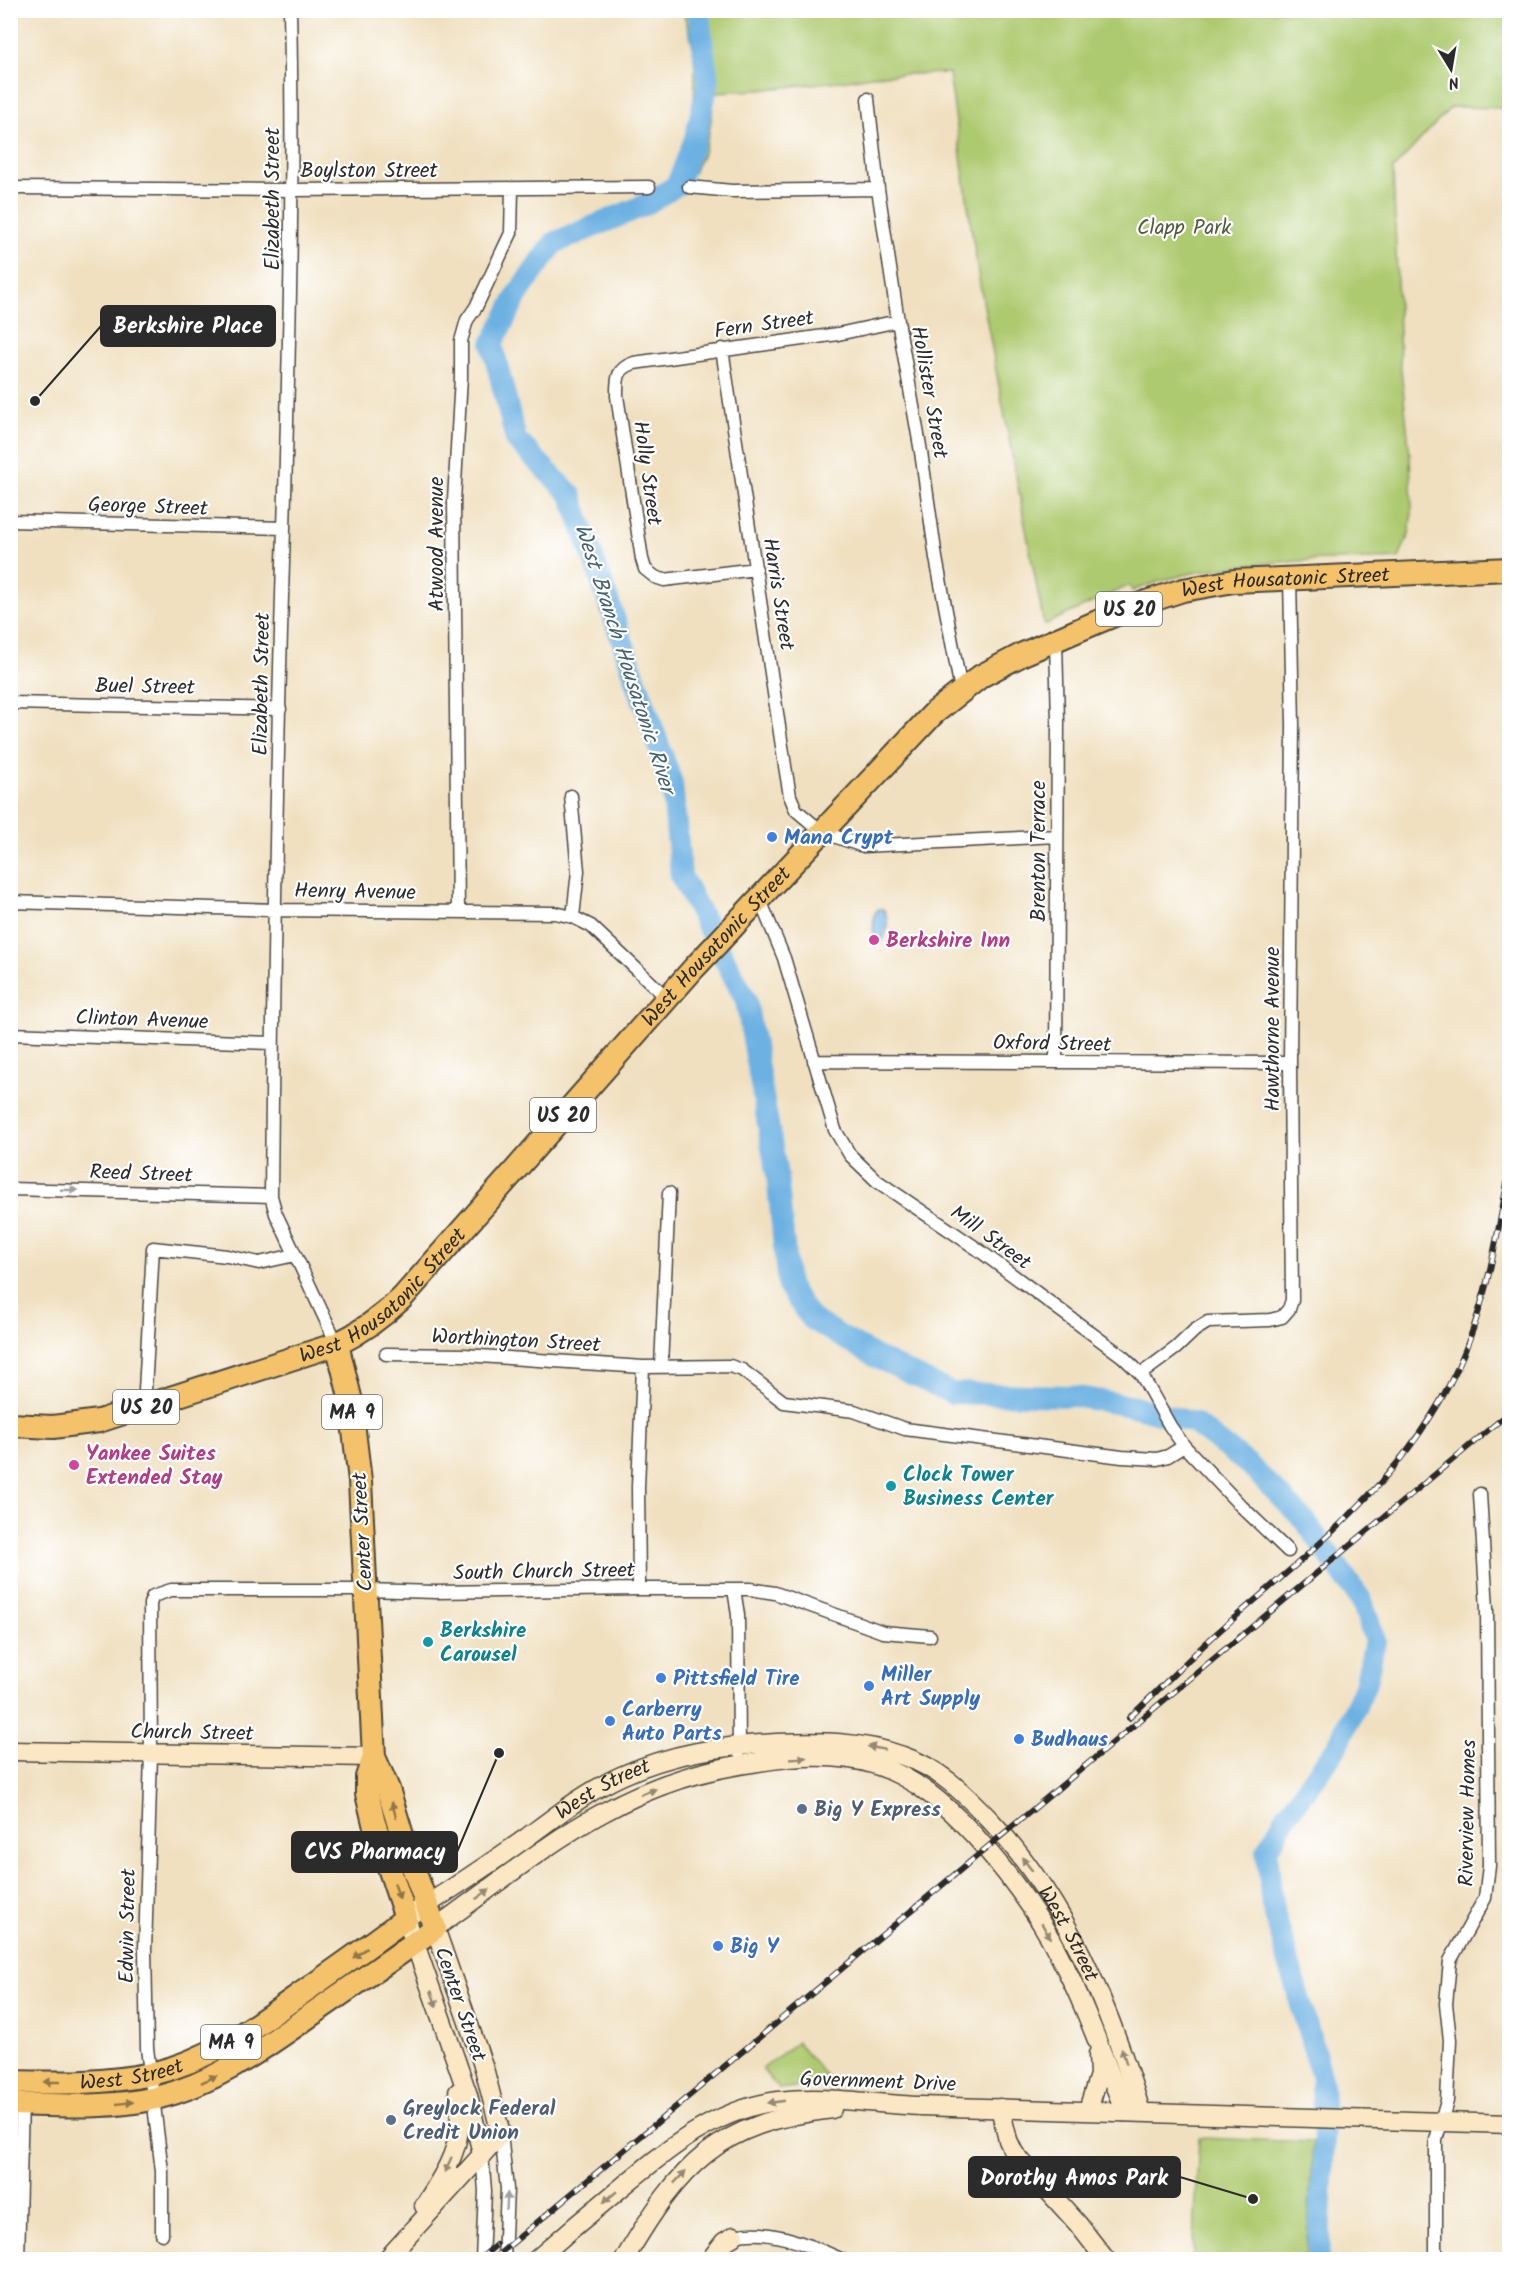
<svg xmlns="http://www.w3.org/2000/svg" width="1520" height="2270" font-family="Kalam,sans-serif">
	<style>
		.green { fill: #aeca70; stroke: #6c7a4e; stroke-width: 1.5 }
		.water { fill: #6cb1e2; stroke: #4c6e86; stroke-width: 1.5 }
		.lines { fill: none; stroke-linecap: round; stroke-linejoin: round }
		.river { stroke: #6cb1e2; stroke-width: 22 }
		.street-casing { stroke: #494641; stroke-width: 15 }
		.secondary-casing { stroke: #494641; stroke-width: 21 }
		.highway-casing { stroke: #494641; stroke-width: 26 }
		.street { stroke: #fff; stroke-width: 12 }
		.secondary { stroke: #fbe7c3; stroke-width: 18 }
		.highway { stroke: #f4c26a; stroke-width: 22 }
		.rail-casing { stroke: #2b2b2b; stroke-width: 6 }
		.rail { stroke: #fff; stroke-width: 4; stroke-dasharray: 11; stroke-linecap: butt }
		.oneway { fill: #a0a0a0 }
		.oneway2 { fill: #938977 }
		.oneway3 { fill: #90764a }
		.shop-dot { fill: #3f7fe0; stroke: #fff; stroke-width: 2 }
		.hotel-dot { fill: #d1479c; stroke: #fff; stroke-width: 2 }
		.culture-dot { fill: #0f9aa8; stroke: #fff; stroke-width: 2 }
		.service-dot { fill: #5c6f8a; stroke: #fff; stroke-width: 2 }
		.labels { text-anchor: middle; stroke-width: 4.5; stroke-linejoin: round; paint-order: stroke }
		.shield { fill: #fff; stroke: #6b6b6b; stroke-width: 1.5 }
		.shield-label { font-size: 20px; font-weight: bold; fill: #2b2b2b }
		.street-label { font-size: 21px; fill: #2b2b2b; stroke: #fff }
		.park-label { font-size: 21px; fill: #525b40; stroke: #fff }
		.shop-label { font-size: 21px; font-weight: bold; fill: #366cbe; stroke: #fff; text-anchor: start }
		.hotel-label { font-size: 21px; font-weight: bold; fill: #b23c85; stroke: #fff; text-anchor: start }
		.culture-label { font-size: 21px; font-weight: bold; fill: #0d838f; stroke: #fff; text-anchor: start }
		.service-label { font-size: 21px; font-weight: bold; fill: #4e5e75; stroke: #fff; text-anchor: start }
		.water-label { font-size: 22px; font-style: italic; fill: #456174; stroke: #fff }
		.leader { fill: none; stroke: #2b2b2b; stroke-width: 2 }
		.callout-dot { fill: #2b2b2b; stroke: #fff; stroke-width: 2 }
		.callout { fill: #2b2b2b; stroke: #2b2b2b; stroke-width: 2 }
		.callout-label { font-size: 22px; text-anchor: middle; font-weight: bold; fill: #fff }
	</style>
	<rect width="100%" height="100%" fill="#fff"/>
	<filter id="ink" filterUnits="userSpaceOnUse"><feTurbulence type="fractalNoise" baseFrequency=".0167" numOctaves="2"/><feDisplacementMap in="SourceGraphic" scale="12" xChannelSelector="R" yChannelSelector="G"/><feConvolveMatrix kernelMatrix="1 2 1 2 8 2 1 2 1" color-interpolation-filters="sRGB"/></filter>
	<filter id="wash" filterUnits="userSpaceOnUse"><feTurbulence type="fractalNoise" baseFrequency=".008" numOctaves="4" result="noise"/><feDisplacementMap in="SourceGraphic" scale="24" xChannelSelector="R" yChannelSelector="G"/><feGaussianBlur stdDeviation="1.35" result="paint"/><feColorMatrix in="noise" values="0 0 0 0 0 0 0 0 0 0 0 0 0 0 0 0 0 1.4 0 .05"/><feComposite in="paint" operator="in"/></filter>
	<g filter="url(#wash)">
		<rect width="100%" height="100%" fill="#f0e0c0"/>
		<path class="green" d="M683 11H1509V108L1451 107 1393 169 1400 360 1410 456 1412 513 1409 534 1399 558C1309 562 1217 557 1132 591L1130 585 1044 625 978 274 949 73 876 75 848 80 759 90 715 92C710 123 711 144 693 173H671C677 166 683 158 687 150 694 129 697 69 693 47 691 35 686 22 683 11Z
			M797 2042 826 2076 821 2084 779 2089 762 2069Z
			M1199 2138 1313 2142 1306 2259H1193Z"/>
		<path class="water" d="M878 909H883C890 917 887 929 884 939L879 941 873 933 874 915Z"/>
		<g class="lines">
			<path class="river" d="M698 10 708 83 695 139 677 185 645 205 554 243 519 292 492 344 516 440 571 495 672 783 681 876 746 1000 777 1175 788 1286 811 1319 876 1357 951 1393 1073 1396 1137 1407 1194 1423 1249 1465 1305 1521 1362 1601 1375 1641 1365 1686 1337 1747 1288 1813 1267 1850 1272 1905 1322 2078 1324 2143 1318 2260"/>
		</g>
	</g>
	<g filter="url(#ink)">
		<g class="lines">
			<defs>
				<path id="street" d="M290 10C294 184 289 356 284 529 277 751 273 974 271 1196L276 1214 337 1344
					M868 99 878 189 898 321 921 452 936 558 961 690
					M689 187 732 191 878 189
					M10 188 293 190 649 187
					M722 349 785 766 790 796 796 810 822 832 863 846 1057 836
					M10 521 284 528
					M756 569 664 580 655 577 645 569 642 559 617 396C617 379 616 369 634 363L838 334 898 321
					M1056 641 1058 722 1056 1062
					M10 703 280 709
					M571 796 578 871 573 917
					M760 900 784 958 835 1130 850 1155 877 1181 976 1248 1122 1356 1141 1374 1170 1426 1184 1446 1240 1505 1288 1551
					M10 902 276 910 555 913 573 917 591 926 667 998
					M458 912 454 501 461 377V341L467 320 476 307 511 233 512 189
					M10 1034 272 1043
					M814 1061 1290 1063
					M10 1189 271 1196
					M386 1354 464 1355 643 1367
					M661 1366 669 1193
					M1141 1374 1176 1348 1195 1330 1208 1322 1270 1320 1282 1317 1289 1309 1292 1300 1290 1063 1293 725 1290 578
					M144 1408 153 1248 227 1256 259 1263 295 1255
					M639 1589 638 1487 643 1367 730 1366 742 1370 784 1402 854 1411 905 1429 1122 1457 1157 1459 1168 1456 1184 1446
					M734 1589 738 1615 739 1752
					M501 2134 507 2189 504 2260
					M162 2234V2171L147 2048 145 1950 151 1754 150 1604 153 1596 171 1590H365L436 1592 639 1589H750L775 1593 883 1632 930 1636
					M734 2236C771 2227 810 2246 843 2260
					M18 2260 22 2101
					M482 2260 485 2191 482 2154
					M1436 2260V2140L1447 2101 1450 2040 1446 2004 1450 1961 1485 1898 1489 1866 1487 1609 1480 1494"/>
				<g id="secondary">
					<path d="M10 1751 374 1757"/>
					<path d="M1000 2108 1008 2140 1014 2153 1078 2224 1106 2260"/>
					<path d="M1088 2110 1099 2075 1098 2054"/>
					<path id="s1" d="M482 2154 468 2095 406 1918C447 1892 487 1866 526 1838 557 1815 586 1792 621 1776 671 1753 722 1746 776 1743 819 1741 862 1741 903 1756 939 1768 964 1793 990 1820 1067 1902 1109 2005 1141 2112"/>
					<path d="M424 2206C439 2182 456 2158 459 2129 461 2117 459 2104 458 2092"/>
					<path d="M386 2260 501 2134 484 2068 435 1928C489 1890 546 1843 604 1812 651 1786 705 1769 758 1762 795 1756 836 1753 873 1764 915 1777 946 1805 975 1836 1008 1873 1038 1912 1060 1957 1086 2006 1104 2060 1125 2112"/>
					<path d="M536 2260C562 2237 589 2214 616 2192 664 2152 714 2109 778 2101 826 2095 872 2104 920 2106L1510 2124"/>
					<path d="M624 2260C681 2163 717 2123 832 2109"/>
					<path d="M710 2260 724 2242 734 2236"/>
				</g>
				<g id="highway">
					<path id="s2" d="M10 1425 53 1427 99 1421 337 1344C362 1332 382 1317 402 1298L694 968 934 713 981 676 1023 654 1095 623 1146 602 1183 590 1234 581 1510 569"/>
					<path id="s3" d="M10 2082C57 2083 105 2084 151 2074 208 2061 253 2028 299 1995 335 1970 371 1945 406 1918L374 1823 367 1794V1777L374 1757 360 1481 350 1397 337 1344"/>
					<path d="M10 2104C59 2105 108 2109 156 2098 217 2083 265 2047 315 2012 355 1984 396 1957 435 1928L405 1845 388 1789 374 1757"/>
				</g>
			</defs>
			<use href="#street" class="street-casing"/>
			<use href="#secondary" class="secondary-casing"/>
			<use href="#highway" class="highway-casing"/>
			<use href="#street" class="street"/>
			<use href="#secondary" class="secondary"/>
			<use href="#highway" class="highway"/>
			<defs>
				<path id="rail" d="M1129 1718C1159 1690 1187 1660 1217 1633 1308 1553 1404 1482 1457 1369 1487 1305 1497 1236 1510 1167
					M479 2260 496 2245
					M492 2260 1510 1412"/>
			</defs>
			<use href="#rail" class="rail-casing"/>
			<use href="#rail" class="rail"/>
		</g>
		<defs><path id="oneway-solid" d="M-6-.8H1V-3.2L6.5 0L1 3.2V.8H-6Z" transform="scale(1.5)"/></defs>
		<g class="oneway">
			<use href="#oneway-solid" transform="translate(69 1190) rotate(2)"/>
			<use href="#oneway-solid" transform="translate(507 2201) rotate(-87)"/>
		</g>
		<g class="oneway2">
			<use href="#oneway-solid" transform="translate(876 1748) rotate(-169)"/>
			<use href="#oneway-solid" transform="translate(798 1758) rotate(-3)"/>
			<use href="#oneway-solid" transform="translate(648 1792) rotate(-21)"/>
			<use href="#oneway-solid" transform="translate(1027 1864) rotate(-128)"/>
			<use href="#oneway-solid" transform="translate(483 1894) rotate(-36)"/>
			<use href="#oneway-solid" transform="translate(1046 1931) rotate(60)"/>
			<use href="#oneway-solid" transform="translate(434 1999) rotate(71)"/>
			<use href="#oneway-solid" transform="translate(1124 2056) rotate(-107)"/>
			<use href="#oneway-solid" transform="translate(776 2102) rotate(172)"/>
			<use href="#oneway-solid" transform="translate(448 2165) rotate(115)"/>
			<use href="#oneway-solid" transform="translate(680 2177) rotate(-47)"/>
			<use href="#oneway-solid" transform="translate(610 2197) rotate(140)"/>
		</g>
		<g class="oneway3">
			<use href="#oneway-solid" transform="translate(394 1810) rotate(-106)"/>
			<use href="#oneway-solid" transform="translate(397 1891) rotate(71)"/>
			<use href="#oneway-solid" transform="translate(360 1953) rotate(145)"/>
			<use href="#oneway-solid" transform="translate(209 2079) rotate(-25)"/>
			<use href="#oneway-solid" transform="translate(52 2082) rotate(180)"/>
			<use href="#oneway-solid" transform="translate(125 2103) rotate(-6)"/>
		</g>
	</g>
	<g class="shop-dot">
		<circle cx="772" cy="837" r="6"/>
		<circle cx="661" cy="1678" r="6"/>
		<circle cx="869" cy="1686" r="6"/>
		<circle cx="610" cy="1721" r="6"/>
		<circle cx="1019" cy="1739" r="6"/>
		<circle cx="718" cy="1946" r="6"/>
	</g>
	<g class="hotel-dot">
		<circle cx="874" cy="940" r="6"/>
		<circle cx="74" cy="1465" r="6"/>
	</g>
	<g class="culture-dot">
		<circle cx="891" cy="1486" r="6"/>
		<circle cx="428" cy="1642" r="6"/>
	</g>
	<g class="service-dot">
		<circle cx="802" cy="1809" r="6"/>
		<circle cx="391" cy="2120" r="6"/>
	</g>
	<g class="labels">
		<g class="shield">
			<rect x="1096" y="592" width="66" height="34" rx="4.5"/>
			<rect x="530" y="1098" width="66" height="34" rx="4.5"/>
			<rect x="113" y="1390" width="66" height="34" rx="4.5"/>
			<rect x="322" y="1395" width="60" height="34" rx="4.5"/>
			<rect x="201" y="2025" width="60" height="34" rx="4.5"/>
		</g>
		<g class="shield-label">
			<text x="1129" y="616">US 20</text>
			<text x="563" y="1122">US 20</text>
			<text x="146" y="1414">US 20</text>
			<text x="352" y="1419">MA 9</text>
			<text x="231" y="2049">MA 9</text>
		</g>
		<g class="street-label">
			<text x="369" y="177">Boylston Street</text>
			<text transform="translate(272 199) rotate(-90)" y="7">Elizabeth Street</text>
			<text transform="translate(764 324) rotate(-8)" y="7">Fern Street</text>
			<text transform="translate(930 392) rotate(80)" y="7">Hollister Street</text>
			<text transform="translate(648 473) rotate(82)" y="7">Holly Street</text>
			<text transform="translate(148 506) rotate(2)" y="7">George Street</text>
			<text transform="translate(436 544) rotate(-90)" y="7">Atwood Avenue</text>
			<text dy="7" stroke="none"><textPath href="#s2" startOffset="1593">West Housatonic Street</textPath></text>
			<text transform="translate(779 594) rotate(81)" y="7">Harris Street</text>
			<text transform="translate(261 684) rotate(-89)" y="7">Elizabeth Street</text>
			<text transform="translate(145 686) rotate(1)" y="7">Buel Street</text>
			<text transform="translate(1038 851) rotate(-90)" y="7">Brenton Terrace</text>
			<text transform="translate(355 891) rotate(1)" y="7">Henry Avenue</text>
			<text dy="7" stroke="none"><textPath href="#s2" startOffset="891">West Housatonic Street</textPath></text>
			<text transform="translate(142 1019) rotate(2)" y="7">Clinton Avenue</text>
			<text transform="translate(1272 1029) rotate(-90)" y="7">Hawthorne Avenue</text>
			<text transform="translate(1052 1043) rotate(1)" y="7">Oxford Street</text>
			<text transform="translate(141 1173) rotate(2)" y="7">Reed Street</text>
			<text transform="translate(991 1237) rotate(36)" y="7">Mill Street</text>
			<text dy="7" stroke="none"><textPath href="#s2" startOffset="405">West Housatonic Street</textPath></text>
			<text transform="translate(516 1340) rotate(3)" y="7">Worthington Street</text>
			<text transform="translate(362 1532) rotate(-93)" y="7">Center Street</text>
			<text transform="translate(544 1571) rotate(-1)" y="7">South Church Street</text>
			<text transform="translate(192 1732) rotate(1)" y="7">Church Street</text>
			<text dy="7" stroke="none"><textPath href="#s1" startOffset="484">West Street</textPath></text>
			<text transform="translate(1467 1813) rotate(-89)" y="7">Riverview Homes</text>
			<text transform="translate(127 1926) rotate(-89)" y="7">Edwin Street</text>
			<text dy="7" stroke="none"><textPath href="#s1" startOffset="1042">West Street</textPath></text>
			<text transform="translate(461 2004) rotate(71)" y="7">Center Street</text>
			<text dy="7" stroke="none"><textPath href="#s3" startOffset="122">West Street</textPath></text>
			<text transform="translate(878 2081) rotate(2)" y="7">Government Drive</text>
		</g>
		<g class="park-label">
			<text x="1184" y="234">Clapp Park</text>
		</g>
		<g class="shop-label">
			<text x="784" y="844">Mana Crypt</text>
			<text x="881" y="1681">Miller<tspan x="881" dy="24">Art Supply</tspan></text>
			<text x="673" y="1685">Pittsfield Tire</text>
			<text x="622" y="1716">Carberry<tspan x="622" dy="24">Auto Parts</tspan></text>
			<text x="1031" y="1746">Budhaus</text>
			<text x="730" y="1953">Big Y</text>
		</g>
		<g class="hotel-label">
			<text x="886" y="947">Berkshire Inn</text>
			<text x="86" y="1460">Yankee Suites<tspan x="86" dy="24">Extended Stay</tspan></text>
		</g>
		<g class="culture-label">
			<text x="903" y="1481">Clock Tower<tspan x="903" dy="24">Business Center</tspan></text>
			<text x="440" y="1637">Berkshire<tspan x="440" dy="24">Carousel</tspan></text>
		</g>
		<g class="service-label">
			<text x="814" y="1816">Big Y Express</text>
			<text x="403" y="2115">Greylock Federal<tspan x="403" dy="24">Credit Union</tspan></text>
		</g>
		<g class="water-label">
			<text transform="translate(626 658) rotate(72)" y="8">West Branch Housatonic River</text>
		</g>
	</g>
	<path class="leader" d="M35 401L101 326M499 1753L457 1852M1253 2199L1180 2177"/>
	<g class="callout-dot">
		<circle cx="35" cy="401" r="6"/>
		<circle cx="499" cy="1753" r="6"/>
		<circle cx="1253" cy="2199" r="6"/>
	</g>
	<g class="callout">
		<rect x="101" y="306" width="174" height="40" rx="6"/>
		<rect x="292" y="1832" width="165" height="40" rx="6"/>
		<rect x="969" y="2157" width="211" height="40" rx="6"/>
	</g>
	<g class="callout-label">
		<text x="188" y="333">Berkshire Place</text>
		<text x="375" y="1859">CVS Pharmacy</text>
		<text x="1074" y="2185">Dorothy Amos Park</text>
	</g>
	<rect width="1520" height="2270" fill="none" stroke="#fff" stroke-width="36"/>
	<g transform="translate(1451 69) rotate(169)" stroke="#ffffff" stroke-width="4.5" paint-order="stroke">
	<path d="M0-4.5L10 22L0 15L-10 22Z" fill="#2b2b2b"/>
	<text y="-9" font-size="16" font-weight="bold" text-anchor="middle" fill="#2b2b2b">N</text>
	</g>
</svg>
